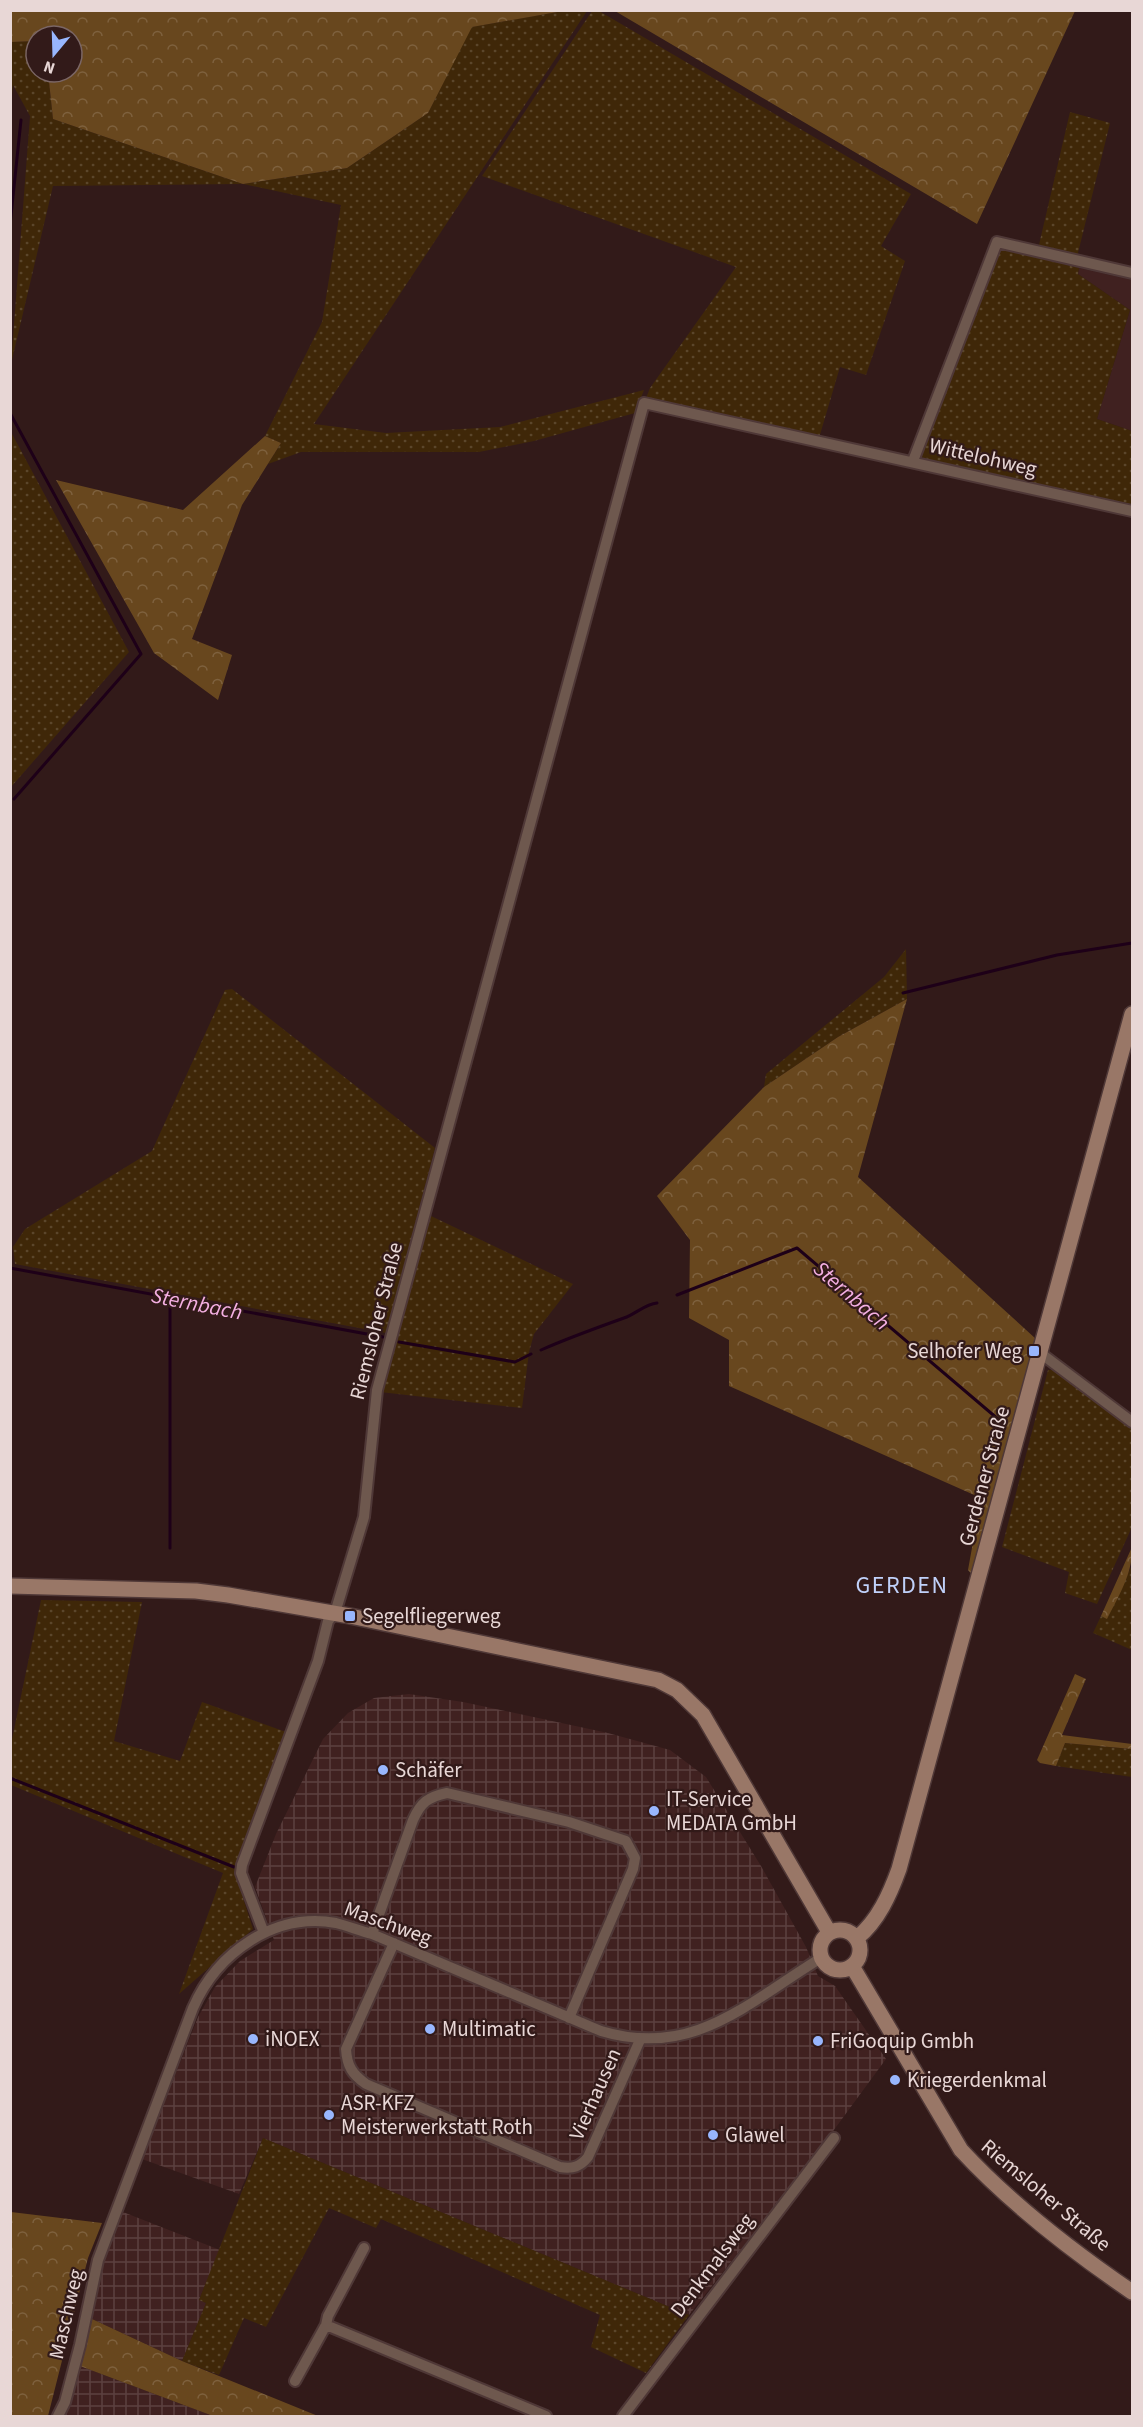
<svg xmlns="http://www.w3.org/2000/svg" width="1143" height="2427" font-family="'Source Sans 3',sans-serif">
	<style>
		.built { fill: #402120 }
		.industrial { fill: url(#industrial-grid) }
		.grass { fill: url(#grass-dots) }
		.forest { fill: url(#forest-crowns) }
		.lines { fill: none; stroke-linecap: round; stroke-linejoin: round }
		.stream { stroke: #1e0018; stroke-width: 3 }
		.street-casing { stroke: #4f3837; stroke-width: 14 }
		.secondary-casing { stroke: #4f3837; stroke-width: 18 }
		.street { stroke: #6e584e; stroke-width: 10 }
		.secondary { stroke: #997767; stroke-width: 15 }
		.poi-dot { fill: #98b6fd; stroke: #321a19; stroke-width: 2 }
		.labels { text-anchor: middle; stroke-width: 4.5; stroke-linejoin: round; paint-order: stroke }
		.street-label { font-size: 21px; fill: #e8d7d6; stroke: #321a19 }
		.poi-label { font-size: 21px; fill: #e8d7d6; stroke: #321a19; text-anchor: start }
		.water-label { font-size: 22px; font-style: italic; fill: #f4afe2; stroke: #321a19 }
		.quarter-label { font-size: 24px; letter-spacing: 1.5px; fill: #c0d1fa; stroke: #321a19 }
	</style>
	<defs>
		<pattern id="industrial-grid" width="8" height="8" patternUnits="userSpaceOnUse" patternTransform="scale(1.5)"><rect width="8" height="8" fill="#402120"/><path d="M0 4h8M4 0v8" fill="none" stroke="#5c4040"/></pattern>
		<pattern id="grass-dots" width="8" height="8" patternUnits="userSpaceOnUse" patternTransform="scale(1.5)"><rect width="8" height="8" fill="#3f2708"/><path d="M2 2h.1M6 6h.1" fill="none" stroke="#5b462b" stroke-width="1.8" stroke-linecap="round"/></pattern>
		<pattern id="forest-crowns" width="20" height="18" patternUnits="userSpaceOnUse" patternTransform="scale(1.5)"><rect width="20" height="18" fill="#68471e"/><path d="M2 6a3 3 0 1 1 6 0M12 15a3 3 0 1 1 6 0" fill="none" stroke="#7e613e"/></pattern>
	</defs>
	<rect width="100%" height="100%" fill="#321a19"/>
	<path class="built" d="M1079 268 1132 280V431L1097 419 1130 310 1078 274Z"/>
	<path class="industrial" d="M409 1694 463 1702 608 1733 670 1750 706 1777 761 1866 806 1947 818 1976 835 1986 886 2059 817 2153 689 2315 263 2138 239 2194 142 2159 198 2017 215 1987 240 1961 274 1940 255 1887 276 1834 323 1739 348 1713 374 1698Z
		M123 2212 220 2250 199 2300 206 2303 182 2361 92 2319 105 2258Z
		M80 2366 213 2416H65Z"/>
	<path class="grass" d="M563 11H587L314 424 386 433 500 427 644 390 635 413 534 441 479 452H301L268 464 281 443 265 436 322 322 341 205 243 184 53 186 11 364 30 116 13 85 11 105V42L36 41V72H48L53 119 243 184 347 168 428 113 471 27Z
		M592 11H599L911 194 881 246 905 261 866 375 840 367 819 438 646 398 650 388 736 267 482 176Z
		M1070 112 1110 123 1077 257 1038 249Z
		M1001 249 1079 268 1078 274 1130 310 1097 419 1132 431V509L920 457Z
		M11 432 129 652 11 787H10Z
		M906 949 907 999 838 1037 764 1087 766 1074 884 977Z
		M232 989 435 1148 386 1333 15 1264 13 1247 25 1229 152 1151 225 990Z
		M431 1216 573 1284 534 1334 529 1352 522 1408 380 1392Z
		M1048 1370H1058L1132 1428V1527L1097 1604 1065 1593 1069 1572 1002 1547Z
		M1132 1565V1650L1093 1633 1101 1616 1107 1618Z
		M41 1600 142 1602 114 1741 180 1761 202 1702 286 1732 235 1873 253 1929 179 1994 223 1873 11 1785V1744Z
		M1065 1743 1132 1749V1777L1056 1766Z
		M263 2138 689 2315 646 2373 591 2347 600 2315 381 2219 376 2228 329 2208 266 2327 244 2318 219 2375 182 2361 206 2303 199 2300Z"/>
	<path class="forest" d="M10 11 11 10 563 11 472 27 428 113 347 168 243 184 53 119 48 72H72V36H36V41L11 42Z
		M615 11H1075L977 224Z
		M265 436 281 443 242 505 192 639 232 655 218 700 154 653 56 480 183 510Z
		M907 999 858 1177 1036 1339 974 1577 968 1570 981 1498 729 1386V1340L689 1318 690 1240 657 1196 764 1087 838 1037Z
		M1132 1547C1133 1573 1119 1595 1107 1619L1101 1616Z
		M1075 1674 1086 1679 1062 1735 1132 1744V1749L1065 1743 1056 1766 1040 1763 1037 1760Z
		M11 2212 102 2223 88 2258 48 2416H11Z
		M92 2319 182 2361 318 2416H213L80 2366Z"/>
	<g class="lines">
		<path class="stream" d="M10 225 21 120
			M10 413 141 654 14 799
			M903 993 1057 955 1132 943
			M10 1268 383 1337
			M677 1295 797 1248 1005 1425
			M170 1298V1548
			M399 1342 515 1362 531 1354
			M541 1350C568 1338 596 1328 624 1318 636 1314 645 1304 657 1303
			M10 1778 234 1867"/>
		<defs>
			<path id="street" d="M913 461 997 242 1132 273
				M1039 1352 1132 1422
				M264 1933 241 1873 242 1865 318 1661 328 1621 335 1613 364 1517 377 1390 644 403 1132 511
				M372 1934 413 1820C421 1802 428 1797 447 1793L569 1822 626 1841 635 1858 633 1869 569 2018
				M394 1943 346 2049C347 2066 352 2074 366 2084L560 2167C573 2169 580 2167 588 2157L640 2040
				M326 2325 546 2416
				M295 2381 326 2325 328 2316 364 2248
				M58 2416 65 2402 80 2345 98 2260 193 2008C217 1953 274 1912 336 1923 348 1926 360 1931 372 1934L601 2031C693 2059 747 2003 821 1958
				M623 2416 834 2138"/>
			<path id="secondary" d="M10 1586 196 1591 228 1595 350 1616 658 1680 677 1690 703 1715 829 1932
				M820 1950a20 20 0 1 1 40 0a20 20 0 1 1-40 0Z
				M857 1938C878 1921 890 1894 899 1869L1132 1014
				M852 1966 961 2150C1008 2201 1075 2253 1132 2292"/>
		</defs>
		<use href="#street" class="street-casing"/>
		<use href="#secondary" class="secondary-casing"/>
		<use href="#street" class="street"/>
		<use href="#secondary" class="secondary"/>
	</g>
	<g class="poi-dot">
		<rect x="1028" y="1345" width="12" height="12" rx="3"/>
		<rect x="344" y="1610" width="12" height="12" rx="3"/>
		<circle cx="383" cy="1770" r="6"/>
		<circle cx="654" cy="1811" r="6"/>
		<circle cx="430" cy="2029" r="6"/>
		<circle cx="253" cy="2039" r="6"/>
		<circle cx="818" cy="2041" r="6"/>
		<circle cx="895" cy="2080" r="6"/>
		<circle cx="329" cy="2115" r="6"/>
		<circle cx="713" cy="2135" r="6"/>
	</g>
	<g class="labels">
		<g class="street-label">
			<text transform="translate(983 457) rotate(13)" y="7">Wittelohweg</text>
			<text transform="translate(376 1321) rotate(-76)" y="7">Riemsloher Straße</text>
			<text transform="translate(984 1476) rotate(-75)" y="7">Gerdener Straße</text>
			<text transform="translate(388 1923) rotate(20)" y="7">Maschweg</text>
			<text transform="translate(595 2094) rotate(-66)" y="7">Vierhausen</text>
			<text transform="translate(1046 2195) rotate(40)" y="7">Riemsloher Straße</text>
			<text transform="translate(712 2265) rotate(-53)" y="7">Denkmalsweg</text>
			<text transform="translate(66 2314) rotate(-77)" y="7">Maschweg</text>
		</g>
		<g class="poi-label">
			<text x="1022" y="1358" text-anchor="end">Selhofer Weg</text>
			<text x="362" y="1623">Segelfliegerweg</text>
			<text x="395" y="1777">Schäfer</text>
			<text x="666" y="1806">IT-Service<tspan x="666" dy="24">MEDATA GmbH</tspan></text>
			<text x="442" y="2036">Multimatic</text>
			<text x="265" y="2046">iNOEX</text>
			<text x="830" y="2048">FriGoquip Gmbh</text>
			<text x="907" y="2087">Kriegerdenkmal</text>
			<text x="341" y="2110">ASR-KFZ<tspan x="341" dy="24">Meisterwerkstatt Roth</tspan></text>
			<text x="725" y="2142">Glawel</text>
		</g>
		<g class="water-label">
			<text transform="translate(852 1295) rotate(41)" y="8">Sternbach</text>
			<text transform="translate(197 1303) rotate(11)" y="8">Sternbach</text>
		</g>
		<g class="quarter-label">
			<text x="902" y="1593">GERDEN</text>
		</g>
	</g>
	<rect width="1143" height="2427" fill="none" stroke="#e8d7d6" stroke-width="24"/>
	<g transform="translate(54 54) rotate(199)"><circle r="28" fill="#321a19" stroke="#7b6665" stroke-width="1.5"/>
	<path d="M0-4.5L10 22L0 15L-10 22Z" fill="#98b6fd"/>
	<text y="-9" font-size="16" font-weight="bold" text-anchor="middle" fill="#e8d7d6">N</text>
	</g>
</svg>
